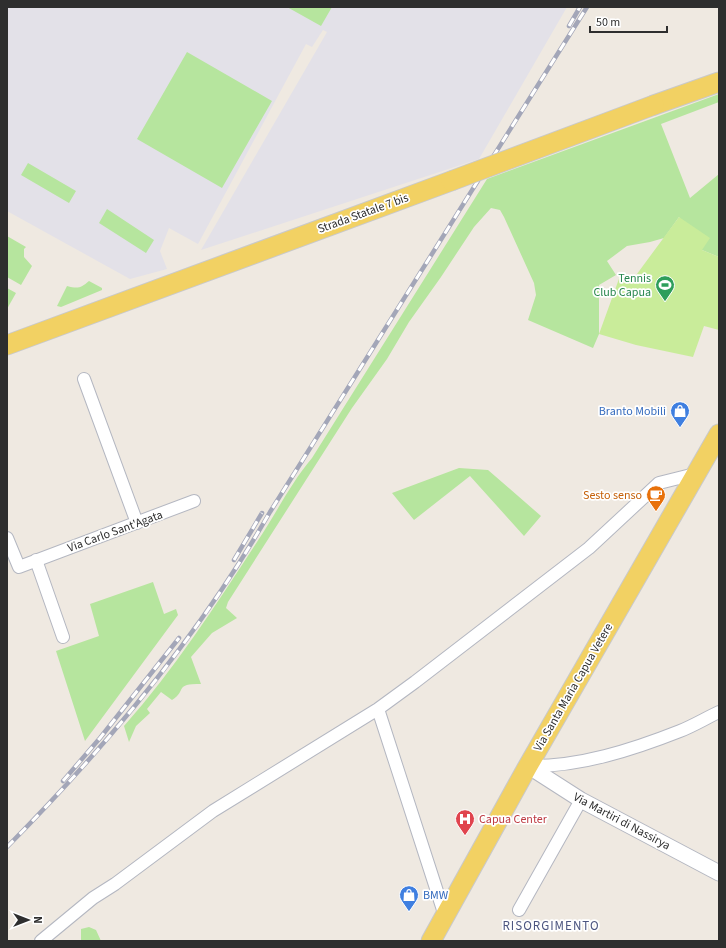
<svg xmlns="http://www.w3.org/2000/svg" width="726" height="948" font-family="'Source Sans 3',sans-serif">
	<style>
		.industrial { fill: #e3e1e8 }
		.green { fill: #b6e59e }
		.pitch { fill: #c9ec9a }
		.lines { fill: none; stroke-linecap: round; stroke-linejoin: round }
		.minor-casing { stroke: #b4b7c1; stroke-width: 14 }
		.tertiary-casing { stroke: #b4b7c1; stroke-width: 17 }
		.primary-casing { stroke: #c9c9c9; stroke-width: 21 }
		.minor { stroke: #fff; stroke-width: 12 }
		.tertiary { stroke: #fff; stroke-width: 15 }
		.primary { stroke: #f2d163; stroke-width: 19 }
		.rail-casing { stroke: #a3a6b8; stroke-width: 4.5 }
		.rail { stroke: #fff; stroke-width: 3; stroke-dasharray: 9; stroke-linecap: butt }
		.primary-bridge-casing { stroke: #c9c9c9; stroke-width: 21; stroke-linecap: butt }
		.primary-bridge { stroke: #f2d163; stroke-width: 19 }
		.labels { text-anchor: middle; stroke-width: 3.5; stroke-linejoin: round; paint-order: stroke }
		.street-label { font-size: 12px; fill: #2e2e2e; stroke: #fff }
		.leisure-label { font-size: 12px; fill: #27864d; stroke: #fff; text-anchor: end }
		.shop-label { font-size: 12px; fill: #366cbe; stroke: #fff; text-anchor: end }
		.food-label { font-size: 12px; fill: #c56008; stroke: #fff; text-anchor: end }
		.health-label { font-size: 12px; fill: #be3a42; stroke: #fff; text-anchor: start }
		.neighbourhood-label { font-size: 13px; letter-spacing: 1px; fill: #4d5680; stroke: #fff }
	</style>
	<rect width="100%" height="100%" fill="#efe9e1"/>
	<path class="industrial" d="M7 7H567L479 159 201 250 327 32 323 30 312 47 306 44 198 244 169 228 160 251 167 269 130 279 7 211Z"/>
	<path class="green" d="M287 7H332L321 26Z
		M187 52 272 101 222 188 137 139Z
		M719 94V102L661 124 690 198 719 174V257L702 250 679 217 664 238 650 242 627 246 607 261 616 275 599 285V334L593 348 528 320 536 295 534 283 504 217 500 210 491 208 474 227 441 277 409 322 387 359 352 408 228 602 226 608 237 618 212 633 191 657 201 684C173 684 188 690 172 700L161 692 147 709 150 713 136 726 129 742 124 726C174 670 216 605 257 542 276 514 290 484 312 458L487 179Z
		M28 163 76 191 69 203 21 175Z
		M107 209 154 240 146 253 99 223Z
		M7 236 26 247 24 249V257L32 266 21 285 7 277Z
		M89 281 102 288V290L61 307 57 306 67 286C78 289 81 288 89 281Z
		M7 288 16 293 7 309Z
		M459 468 488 470 541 516 524 536 470 476 414 520 392 493Z
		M153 582 164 614 176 609 178 615 85 741 56 651 99 636 90 604Z
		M89 927 96 930 101 941H81V929Z"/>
	<path class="pitch" d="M679 217 710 238 702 250 719 257V330L704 326 693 357 636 345 599 334 620 276 634 278Z"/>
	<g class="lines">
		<defs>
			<path id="minor" d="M84 379 137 523
				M7 538 19 567 194 501
				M36 560 63 637
				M378 709 445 916
				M528 766C579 767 632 750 680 731 693 726 706 718 719 712
				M519 910 581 800
				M41 941 93 898 115 884 213 811 378 709 415 682 589 548 659 483 695 474"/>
			<path id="tertiary" d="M528 766 581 800 719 873"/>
			<path id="primary" d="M654 105 719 82
				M7 345 451 181
				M431 941 528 766 719 434"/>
		</defs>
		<use href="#minor" class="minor-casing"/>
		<use href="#tertiary" class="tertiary-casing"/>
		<use href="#primary" class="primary-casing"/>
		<use href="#minor" class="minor"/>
		<use href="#tertiary" class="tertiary"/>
		<use href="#primary" class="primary"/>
		<defs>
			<path id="rail" d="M569 26 580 7
				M234 560 262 513
				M63 781 100 738 179 638
				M7 847C107 746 199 636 270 512L587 7"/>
		</defs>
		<use href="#rail" class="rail-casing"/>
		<use href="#rail" class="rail"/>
		<defs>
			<path id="primary-bridge" d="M451 181 654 105"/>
		</defs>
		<use href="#primary-bridge" class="primary-bridge-casing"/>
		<use href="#primary-bridge" class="primary-bridge"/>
	</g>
	<defs>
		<symbol id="stadium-pin" viewBox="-11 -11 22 30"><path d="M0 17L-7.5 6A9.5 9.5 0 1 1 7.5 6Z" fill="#2e9e5b" stroke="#fff"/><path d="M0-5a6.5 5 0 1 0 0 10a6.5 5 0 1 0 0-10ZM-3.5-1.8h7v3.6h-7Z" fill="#fff"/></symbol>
		<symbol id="shop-pin" viewBox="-11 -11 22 30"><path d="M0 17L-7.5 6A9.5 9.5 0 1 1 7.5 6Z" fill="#3f7fe0" stroke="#fff"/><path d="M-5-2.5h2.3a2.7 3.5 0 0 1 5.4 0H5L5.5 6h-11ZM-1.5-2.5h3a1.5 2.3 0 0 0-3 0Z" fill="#fff"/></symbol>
		<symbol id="cafe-pin" viewBox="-11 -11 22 30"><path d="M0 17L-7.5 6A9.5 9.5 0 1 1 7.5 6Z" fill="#e8710a" stroke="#fff"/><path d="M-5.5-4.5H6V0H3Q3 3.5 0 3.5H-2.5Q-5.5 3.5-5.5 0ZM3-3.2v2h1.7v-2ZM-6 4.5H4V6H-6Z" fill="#fff"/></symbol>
		<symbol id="hospital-pin" viewBox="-11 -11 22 30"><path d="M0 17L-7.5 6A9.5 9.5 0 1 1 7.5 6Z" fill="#e0444e" stroke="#fff"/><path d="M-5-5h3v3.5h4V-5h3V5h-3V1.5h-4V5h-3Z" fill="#fff"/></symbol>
	</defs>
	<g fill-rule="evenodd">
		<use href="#stadium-pin" x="654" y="274" width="22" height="30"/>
		<use href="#shop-pin" x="669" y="400" width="22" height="30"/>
		<use href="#cafe-pin" x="645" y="484" width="22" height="30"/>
		<use href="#hospital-pin" x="454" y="808" width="22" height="30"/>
		<use href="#shop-pin" x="398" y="884" width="22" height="30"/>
	</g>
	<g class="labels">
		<g class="street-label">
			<text transform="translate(363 213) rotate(-20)" y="4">Strada Statale 7 bis</text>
			<text transform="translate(115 531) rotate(-20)" y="4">Via Carlo Sant'Agata</text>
			<text transform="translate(573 687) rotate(-60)" y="4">Via Santa Maria Capua Vetere</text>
			<text transform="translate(622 821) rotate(28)" y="4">Via Martiri di Nassirya</text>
		</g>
		<g class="leisure-label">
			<text x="651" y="282">Tennis<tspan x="651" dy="14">Club Capua</tspan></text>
		</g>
		<g class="shop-label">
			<text x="666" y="415">Branto Mobili</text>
			<text x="423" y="899" text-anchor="start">BMW</text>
		</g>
		<g class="food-label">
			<text x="642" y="499">Sesto senso</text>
		</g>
		<g class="health-label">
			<text x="479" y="823">Capua Center</text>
		</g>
		<g class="neighbourhood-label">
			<text x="551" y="930">RISORGIMENTO</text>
		</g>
	</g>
	<rect width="726" height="948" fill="none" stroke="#2e2e2e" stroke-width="16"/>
	<g transform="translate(28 920) rotate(90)" stroke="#ffffff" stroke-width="3" paint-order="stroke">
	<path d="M0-3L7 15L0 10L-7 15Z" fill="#2e2e2e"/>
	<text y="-6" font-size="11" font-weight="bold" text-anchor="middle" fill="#2e2e2e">N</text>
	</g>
	<path d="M590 26v6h77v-6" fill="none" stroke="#2e2e2e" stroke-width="2"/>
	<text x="596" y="26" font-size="12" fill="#2e2e2e" stroke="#ffffff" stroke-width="3" paint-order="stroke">50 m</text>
</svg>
